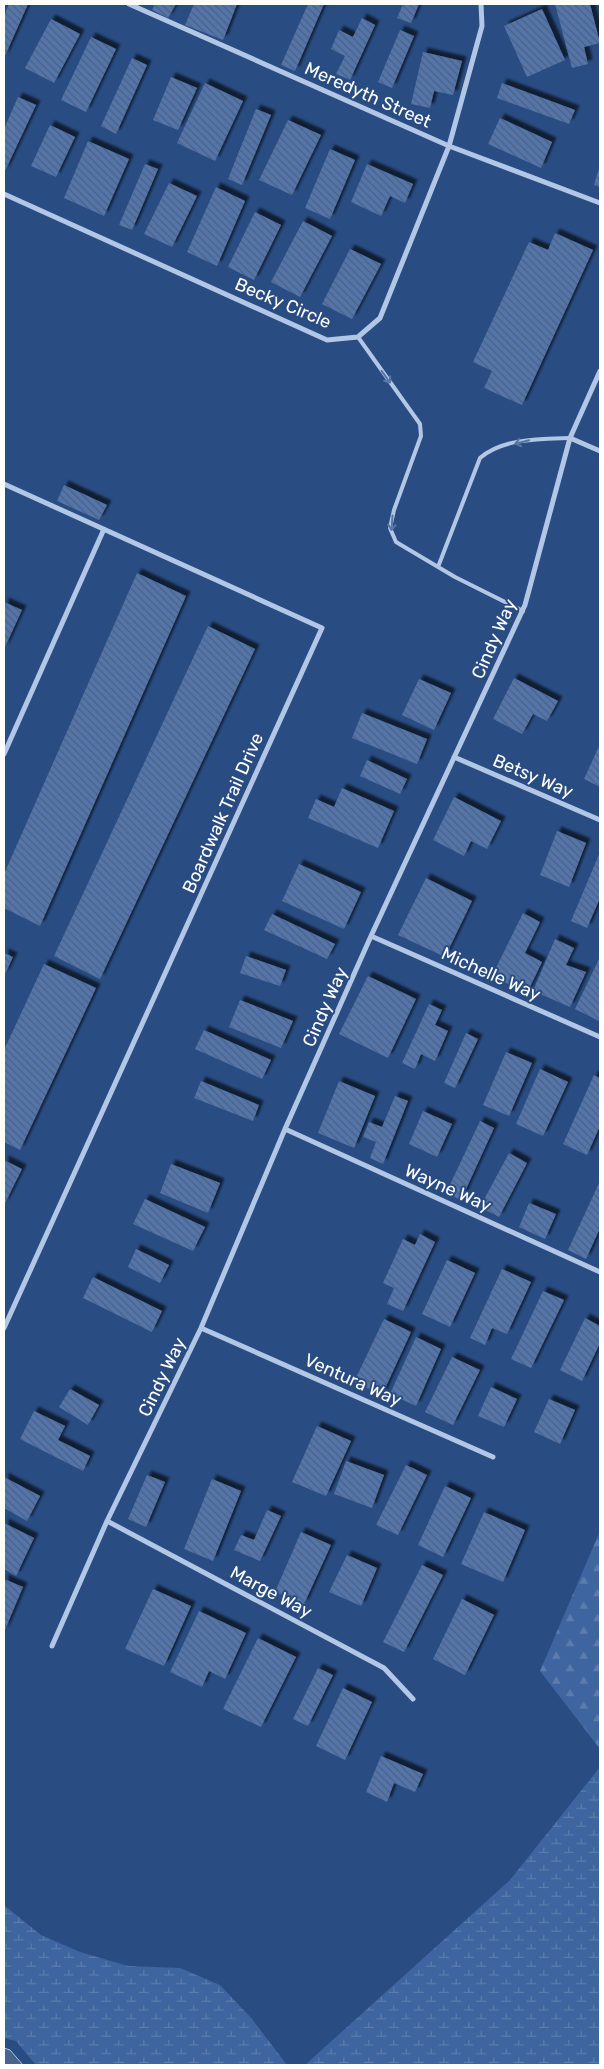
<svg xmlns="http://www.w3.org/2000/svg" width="604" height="2069" font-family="Rubik,sans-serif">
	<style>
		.forest { fill: url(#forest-firs) }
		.wetland { fill: url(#wetland-marsh) }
		.water { fill: #4a638a; stroke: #a7c2e6 }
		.building { fill: url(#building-back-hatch); filter: url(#shadow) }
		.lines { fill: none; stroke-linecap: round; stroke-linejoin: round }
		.service { stroke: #b2c7e6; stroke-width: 4 }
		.minor { stroke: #b2c7e6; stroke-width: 5 }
		.oneway { stroke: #5977a5 }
		.labels { text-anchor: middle; stroke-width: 4; stroke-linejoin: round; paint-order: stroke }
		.street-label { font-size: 18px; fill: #fff; stroke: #294c82 }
	</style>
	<defs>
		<pattern id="forest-firs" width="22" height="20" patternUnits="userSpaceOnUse" patternTransform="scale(1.25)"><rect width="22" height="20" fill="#3e659f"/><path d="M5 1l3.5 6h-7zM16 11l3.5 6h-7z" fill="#5b7cad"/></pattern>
		<pattern id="wetland-marsh" width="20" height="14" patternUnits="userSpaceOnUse" patternTransform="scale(1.25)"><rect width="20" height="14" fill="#3e659f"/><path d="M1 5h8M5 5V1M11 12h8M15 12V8" fill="none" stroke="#5b7cad"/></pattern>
		<pattern id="building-back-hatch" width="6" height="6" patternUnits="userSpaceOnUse" patternTransform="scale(1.25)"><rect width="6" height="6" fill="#5275ab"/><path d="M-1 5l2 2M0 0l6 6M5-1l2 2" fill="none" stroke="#4f607c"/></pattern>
		<filter id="shadow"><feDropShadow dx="4.5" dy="-4.5" stdDeviation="1" flood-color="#0009"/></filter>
	</defs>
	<rect width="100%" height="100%" fill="#294c82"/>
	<path class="forest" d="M600 1531V1749L540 1671Z"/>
	<path class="wetland" d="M600 1767V2065H305L510 1880Z
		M4 1905 41 1935 80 1952 128 1966 180 1968 220 1985 252 2019 287 2065H36L16 2041 4 2038Z"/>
	<path class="water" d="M4 2048 10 2050 23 2065H4Z"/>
	<path class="building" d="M9 4H28L4 58V16Z
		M155 4H176L168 18 152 10Z
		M194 4H237L223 40 185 25Z
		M308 4H324L295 71 281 65Z
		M403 4H419L411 23 397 18Z
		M555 4H590L600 43 584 47 588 64 572 68Z
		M542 9 565 60 527 77 504 26Z
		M362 18 375 25 350 80 336 74 345 56 331 49 339 30 353 37Z
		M51 19 80 34 54 83 25 68Z
		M400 30 414 36 392 88 378 82Z
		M91 37 116 49 86 112 61 100Z
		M423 52 462 61 453 95 434 91 430 108 411 104Z
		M132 58 147 65 116 134 101 126Z
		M171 77 197 88 178 130 153 120Z
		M205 83 243 101 215 161 177 143Z
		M502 83 575 110 569 124 497 98Z
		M18 97 36 105 4 173V129Z
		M256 109 271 115 242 185 228 179Z
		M500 118 552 142 541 168 488 144Z
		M288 120 321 135 292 195 259 180Z
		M50 125 75 137 56 177 31 166Z
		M88 141 129 159 104 216 64 198Z
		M330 149 355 160 330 219 305 208Z
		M145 164 158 169 132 230 119 225Z
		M367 164 413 184 405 203 390 196 381 216 351 202Z
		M600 165V187L594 185Z
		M169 183 197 196 172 247 144 234Z
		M216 187 245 201 217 266 187 252Z
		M255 212 281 225 254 280 228 267Z
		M303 221 332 236 300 297 271 282Z
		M555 233 593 250 522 405 484 388 492 371 473 362 529 242 548 250Z
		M350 249 381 264 352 319 322 304Z
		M64 485 107 505 99 520 57 501Z
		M137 573 186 596 40 926 4 908V874Z
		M4 602 22 610 4 649Z
		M208 626 255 649 100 979 54 956Z
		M514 678 558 701 547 721 533 714 522 734 493 719Z
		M419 679 451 693 434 730 402 715Z
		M362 713 427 739 417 764 352 738Z
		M600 744V787L584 779Z
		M367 760 407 779 400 794 360 776Z
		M342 788 394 811 378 848 308 818 316 799 334 807Z
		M454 797 501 821 487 849 471 841 464 856 433 840Z
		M557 831 586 843 569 887 540 875Z
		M600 852V898L587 928 571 921Z
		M299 864 361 892 344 929 282 901Z
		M426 878 472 901 445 957 398 935Z
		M523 913 540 922 525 953 542 962 527 993 492 976Z
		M272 914 335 944 327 959 264 930Z
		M555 939 574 948 566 965 586 972 570 1007 533 991Z
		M4 953 13 957 4 976Z
		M246 956 286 970 280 986 240 973Z
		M600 957V1019L599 1021 575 1009Z
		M44 964 96 988 20 1150 4 1142V1050Z
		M368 976 416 999 388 1058 339 1034Z
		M240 1000 293 1021 281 1048 229 1027Z
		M429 1004 442 1010 435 1025 448 1031 435 1061 421 1054 415 1069 402 1063Z
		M204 1030 271 1060 262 1079 195 1049Z
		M466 1033 478 1039 455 1088 444 1083Z
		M506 1052 532 1063 509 1116 483 1105Z
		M540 1069 568 1082 543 1136 516 1124Z
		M594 1075 600 1078V1126L587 1155 563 1144Z
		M201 1081 259 1105 253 1121 194 1098Z
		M339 1081 375 1096 354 1148 318 1133Z
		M395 1096 408 1101 383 1164 370 1158 376 1142 363 1137 369 1122 382 1127Z
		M423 1111 452 1124 437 1157 409 1144Z
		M480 1121 494 1128 461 1200 446 1193Z
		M509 1153 527 1163 499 1217 480 1207Z
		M4 1160 22 1169 4 1205Z
		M171 1164 220 1183 208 1213 160 1193Z
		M600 1181V1228L586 1259 568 1250Z
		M145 1199 205 1227 193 1251 133 1224Z
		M529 1203 556 1214 545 1239 519 1227Z
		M420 1234 435 1242 403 1311 387 1304 394 1288 383 1283 403 1239 415 1245Z
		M136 1249 169 1265 160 1283 128 1267Z
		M447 1260 475 1273 450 1327 422 1314Z
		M502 1269 531 1282 507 1334 492 1328 485 1345 470 1338Z
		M93 1277 162 1311 152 1332 83 1298Z
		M543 1291 564 1300 531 1368 511 1359Z
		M585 1318 600 1326V1343L582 1381 560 1370Z
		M384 1319 411 1332 382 1395 354 1382Z
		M416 1337 441 1349 416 1406 390 1394Z
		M452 1357 480 1370 453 1425 425 1412Z
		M491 1387 517 1399 504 1427 478 1416Z
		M70 1389 99 1405 88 1425 59 1407Z
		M549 1399 575 1410 560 1444 534 1432Z
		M34 1411 65 1426 58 1440 90 1456 83 1471 20 1439Z
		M317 1426 351 1441 326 1496 292 1482Z
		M346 1461 384 1475 372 1508 334 1494Z
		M406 1465 427 1475 398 1535 376 1525Z
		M147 1475 165 1482 146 1527 128 1519Z
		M4 1477 40 1496 27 1521 4 1508Z
		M212 1479 241 1491 213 1561 184 1549Z
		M445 1486 471 1498 443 1557 418 1545Z
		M267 1510 281 1516 260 1561 234 1550 241 1535 254 1540Z
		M484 1512 525 1530 503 1582 461 1564Z
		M4 1523 34 1538 16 1576 4 1569Z
		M301 1532 331 1545 304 1604 275 1592Z
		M347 1555 377 1568 361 1606 329 1592Z
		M422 1565 443 1575 404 1652 383 1642Z
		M4 1579 23 1587 4 1632Z
		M153 1589 191 1606 164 1666 125 1649Z
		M462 1599 494 1615 465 1675 433 1659Z
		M199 1611 246 1633 225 1679 209 1671 202 1687 170 1672Z
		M258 1638 296 1657 261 1727 223 1709Z
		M318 1668 333 1675 308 1726 293 1719Z
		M343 1688 372 1702 345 1760 316 1746Z
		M381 1756 423 1774 415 1792 394 1783 387 1802 366 1792Z"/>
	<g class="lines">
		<path class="service" d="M358 337 420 424 421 436 394 510 390 528 396 542 455 577 523 611
			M438 567 480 458C503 438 541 439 570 438"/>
		<path class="minor" d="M129 4 449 146 600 203
			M4 194 327 340 358 337 380 318 449 146 482 26 481 4
			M570 438 600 451
			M4 484 322 628 4 1328
			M4 754 104 529
			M454 757 600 820
			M371 936 600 1037
			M285 1129 600 1272
			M201 1328 493 1457
			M107 1521 384 1668 413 1699
			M52 1646 107 1521 201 1328 285 1129 371 936 525 605 570 438 600 371"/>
	</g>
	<defs><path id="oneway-shaft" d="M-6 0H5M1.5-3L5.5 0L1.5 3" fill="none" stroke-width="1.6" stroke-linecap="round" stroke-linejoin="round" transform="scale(1.25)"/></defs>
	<g class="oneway">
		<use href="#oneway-shaft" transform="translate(386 377) rotate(54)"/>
		<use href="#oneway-shaft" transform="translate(522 442) rotate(166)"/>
		<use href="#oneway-shaft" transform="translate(392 523) rotate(94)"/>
	</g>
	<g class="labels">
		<g class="street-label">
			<text transform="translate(368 95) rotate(24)" y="6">Meredyth Street</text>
			<text transform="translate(283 303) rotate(23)" y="6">Becky Circle</text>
			<text transform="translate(494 639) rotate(-66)" y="6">Cindy Way</text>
			<text transform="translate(533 776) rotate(23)" y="6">Betsy Way</text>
			<text transform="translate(223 813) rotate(-66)" y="6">Boardwalk Trail Drive</text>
			<text transform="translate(491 974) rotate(24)" y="6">Michelle Way</text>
			<text transform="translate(325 1007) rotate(-66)" y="6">Cindy Way</text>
			<text transform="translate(448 1188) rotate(24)" y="6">Wayne Way</text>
			<text transform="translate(162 1377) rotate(-64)" y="6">Cindy Way</text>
			<text transform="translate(353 1380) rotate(24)" y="6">Ventura Way</text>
			<text transform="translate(271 1592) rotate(28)" y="6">Marge Way</text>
		</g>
	</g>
	<rect width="604" height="2069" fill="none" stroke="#ffffff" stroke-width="10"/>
</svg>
